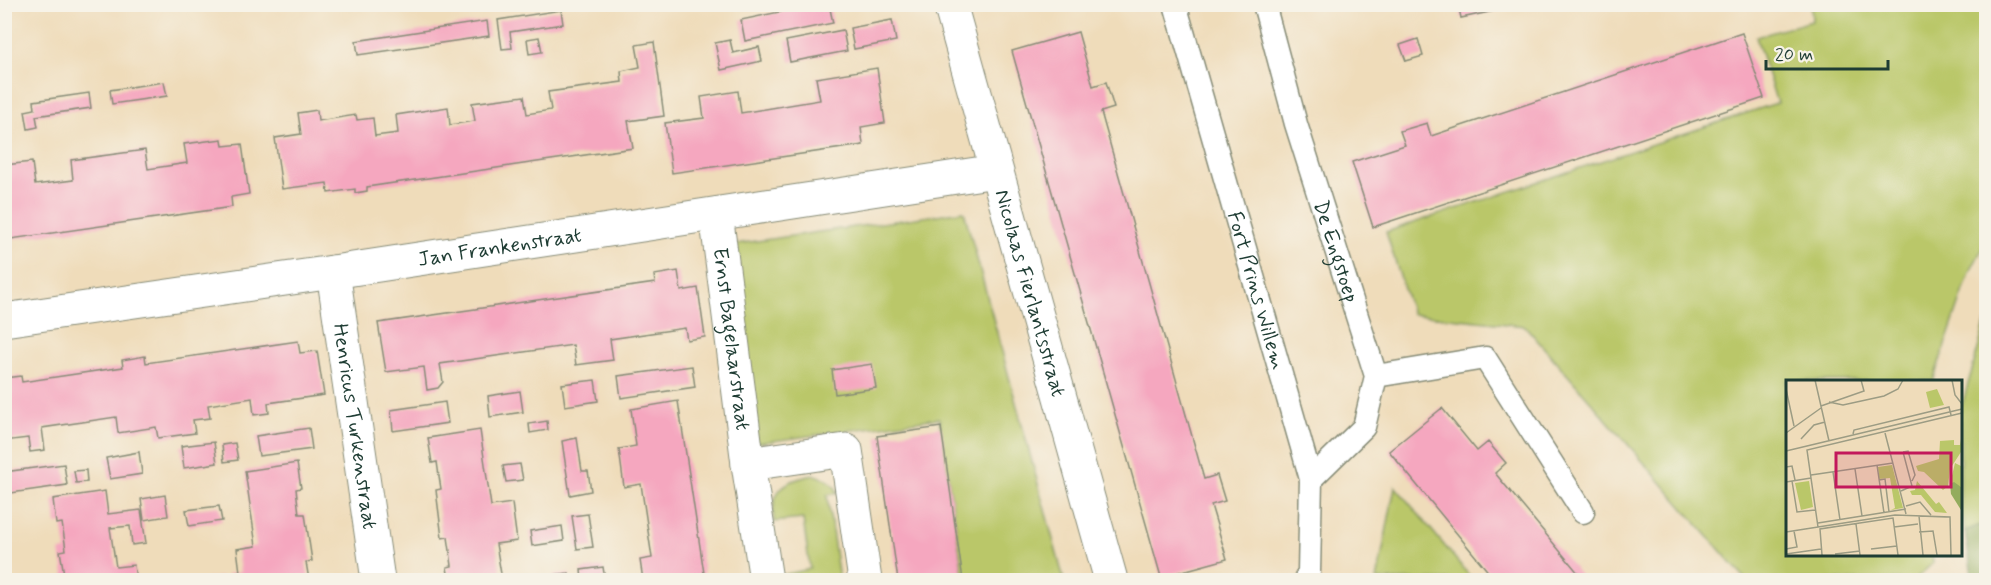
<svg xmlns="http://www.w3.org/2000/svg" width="1991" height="585" font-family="Mynerve,sans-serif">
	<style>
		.green { fill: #bac769; stroke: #6c824e; stroke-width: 1.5 }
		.forest { fill: #93ac5d; stroke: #597448; stroke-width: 1.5 }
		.building { fill: #f5a7bf }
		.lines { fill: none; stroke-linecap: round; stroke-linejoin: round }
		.service-casing { stroke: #878c77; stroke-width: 25 }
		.minor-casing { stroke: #878c77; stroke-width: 35 }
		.service { stroke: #fff; stroke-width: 22 }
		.minor { stroke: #fff; stroke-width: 33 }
		.labels { text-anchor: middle; stroke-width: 5; stroke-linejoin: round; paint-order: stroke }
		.street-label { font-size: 21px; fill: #1f3d34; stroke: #f7f3e8 }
		.inset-road { fill: none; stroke: #9c9c84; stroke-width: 1.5 }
		.view { fill: #c2185b; fill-opacity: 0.15; stroke: #c2185b; stroke-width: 3 }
		.inset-edge { fill: none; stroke: #1f3d34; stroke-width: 3 }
	</style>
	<rect width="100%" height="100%" fill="#f7f3e8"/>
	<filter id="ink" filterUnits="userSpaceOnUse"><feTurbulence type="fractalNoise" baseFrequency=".0167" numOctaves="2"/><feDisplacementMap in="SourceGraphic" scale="12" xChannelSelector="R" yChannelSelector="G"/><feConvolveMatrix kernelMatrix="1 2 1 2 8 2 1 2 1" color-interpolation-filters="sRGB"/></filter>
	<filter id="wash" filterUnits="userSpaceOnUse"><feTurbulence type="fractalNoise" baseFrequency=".008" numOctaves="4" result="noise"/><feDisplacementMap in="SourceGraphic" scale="24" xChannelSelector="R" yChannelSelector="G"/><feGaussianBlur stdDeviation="1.35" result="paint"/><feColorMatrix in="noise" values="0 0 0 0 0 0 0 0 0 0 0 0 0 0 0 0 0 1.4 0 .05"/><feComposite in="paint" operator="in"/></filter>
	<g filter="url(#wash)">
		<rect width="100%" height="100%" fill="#efdcba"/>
		<path class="green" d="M1811 5H1986V241L1970 272 1933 381H1787V554H1932L1933 563 1914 580H1746L1525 326 1412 314 1386 232 1777 103 1756 37 1812 21Z
			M964 211 1064 580H964L939 418 751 444 723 246Z
			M1986 321V523L1965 531 1960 500V412Z
			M815 475C826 478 832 482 838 492L827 495 839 580H783L782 575 810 569 803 519 774 522C770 489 784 480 815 475Z
			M1395 486 1473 580H1377Z"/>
		<path class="forest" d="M1986 523V580H1973L1965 531Z"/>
		<g id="blocks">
			<path class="building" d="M458 4H490V9L460 13Z
				M793 4H829L833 23 745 41 741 20 794 9Z
				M1458 4H1521L1522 5 1461 18Z
				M561 10 563 24 510 32 512 48 502 49 498 20Z
				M892 20 896 41 854 49 850 28Z
				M487 21 489 36 358 55 356 41Z
				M843 30 847 51 790 62 786 41Z
				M1078 32 1093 86 1106 82 1114 108 1101 112 1204 479 1217 475 1225 501 1211 505 1227 559 1161 577 1012 51Z
				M1742 33 1764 98 1373 227 1352 162 1405 145 1400 131 1427 123 1431 136Z
				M539 37 542 52 529 54 527 39Z
				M1418 39 1423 56 1406 61 1400 45Z
				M730 40 733 53 759 47 762 61 721 70 715 43Z
				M654 42 664 116 628 121 633 148 367 187V191L355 193V189L328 193 327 183 282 189 275 138 301 134 298 113 317 110 318 121 356 115 357 120 373 118 375 136 398 133 396 115 448 107 450 125 475 121 472 103 524 96 527 114 551 110 548 92 622 82 621 71 640 67 636 45Z
				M877 68 885 123 861 127 863 145 672 173 665 123 704 118 701 97 738 91 741 113 820 100 816 78Z
				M164 82 167 96 112 104 110 90Z
				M89 93 91 108 36 116 38 127 28 129 25 111 35 109 34 101Z
				M222 139 223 146 242 144 249 194 231 197 232 207 4 240V165L32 162 35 185 73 180 71 160 145 150 148 169 187 163 184 144Z
				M678 271 681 291 698 288 705 337 687 340 685 328 610 339 613 360 576 365 573 345 440 364 443 382 438 388 427 390 424 367 386 372 378 323 655 283 654 275Z
				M298 341 300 353 317 351 324 395 268 403 269 413 254 415 252 398 208 405 210 418 193 420 195 433 158 438 156 427 118 433 116 417 42 428 45 450 30 452 28 438 4 441V378L21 376 22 382 123 367 122 360 145 356 146 363Z
				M872 364 876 388 835 394 832 370Z
				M692 366 695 387 621 398 618 376Z
				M595 380 598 401 565 406 562 384Z
				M520 391 523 412 490 417 488 396Z
				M678 401 705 580H643L640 560 652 558 641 484 624 487 619 449 636 446 631 409Z
				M445 402 448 423 393 431 391 410Z
				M1442 408 1477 451 1488 442 1506 463 1495 473 1584 580H1495L1389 451Z
				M547 421 548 430 530 433 529 424Z
				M941 427 963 580H898L877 436Z
				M309 428 312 449 259 456 256 436Z
				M480 430 491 506 512 503 517 541 496 544 502 580H449L447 567 452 566 450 551 448 537 442 538 436 490 441 489 439 476 437 462 432 463 428 438Z
				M577 438 582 471H588L591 491 570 495 562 441Z
				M214 442 217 463 184 468 181 446Z
				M235 443 238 460 224 462 222 445Z
				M139 452 142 474 110 479 106 458Z
				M297 463 301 488 296 489 299 514H305L312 561 306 562 309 580H228L227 574 240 572 237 549 256 546 245 471Z
				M64 464 67 485 4 494V472Z
				M520 464 523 480 506 482 503 466Z
				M86 470 87 482 76 483 74 471Z
				M105 491 108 514 141 510 146 543 132 545 130 526 110 528 116 567 134 565 136 580H65L60 551 66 550 62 523 56 524 53 499Z
				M165 495 168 516 144 520 141 499Z
				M219 506 222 521 189 526 186 510Z
				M588 514 593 547 577 549 572 516Z
				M562 526 564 541 532 546 530 531Z
				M603 567 605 580H582L581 570Z
				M569 573 570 580H554L553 575Z
				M221 577 222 580H206V579Z"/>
		</g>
	</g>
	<g filter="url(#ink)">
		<use href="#blocks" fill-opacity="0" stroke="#878c77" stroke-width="1.5"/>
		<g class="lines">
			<defs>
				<g id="service">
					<path id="s1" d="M1175 4 1311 479 1309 572 1305 580"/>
					<path id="s2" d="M1264 4 1296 124 1376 376 1364 427 1311 479"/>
					<path d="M1376 376 1485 358 1583 512"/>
				</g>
				<g id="minor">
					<path id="s3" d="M950 4 1111 580"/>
					<path id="s4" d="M716 214 748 464 766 580"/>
					<path id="s5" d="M333 272 378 580"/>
					<path id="s6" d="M4 320 333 272 996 171"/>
					<path d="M748 464 846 450 865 580"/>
				</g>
			</defs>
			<use href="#service" class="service-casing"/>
			<use href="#minor" class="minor-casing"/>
			<use href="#service" class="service"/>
			<use href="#minor" class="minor"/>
		</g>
	</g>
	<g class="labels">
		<g class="street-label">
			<text dy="7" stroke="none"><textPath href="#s6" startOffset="501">Jan Frankenstraat</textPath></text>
			<text dy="7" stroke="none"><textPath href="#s2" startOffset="258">De Engstoep</textPath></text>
			<text dy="7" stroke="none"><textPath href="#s1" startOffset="298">Fort Prins Willem</textPath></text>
			<text dy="7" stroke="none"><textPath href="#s3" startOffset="300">Nicolaas Fierlantsstraat</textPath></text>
			<text dy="7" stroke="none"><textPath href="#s4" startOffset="126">Ernst Bagelaarstraat</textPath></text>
			<text dy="7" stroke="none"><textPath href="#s5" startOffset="156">Henricus Turkenstraat</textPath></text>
		</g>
	</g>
	<g transform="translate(1786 380)">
		<rect width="176" height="176" fill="#efdcba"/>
		<path d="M151 9 158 25 144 28 140 12ZM175 59V72L164 89 162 106 157 110 138 92 132 91 130 86 153 79 154 61 168 60V65H174ZM169 83 175 86V107L164 104ZM106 85 117 128 105 130 109 128 104 98 93 99 92 87ZM23 101 27 127 15 130 9 103ZM131 101 150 124 153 122 161 133 149 132 135 115H126L124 111 129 110Z" fill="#bac769"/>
		<path d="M168 102 175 107V130L165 114 164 104Z" fill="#93ac5d"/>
		<path class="inset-road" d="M29 0 43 61M166 0 169 15 176 24M0 9 8 46M43 22 57 25 98 16 112 9 117 0M35 26 78 11 75 0M0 53 35 28M99 53 120 134M67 54 68 50 163 27 165 35M15 59 28 45 39 42M0 71 176 29M117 72 122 71 129 95 126 101M91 85 98 133M0 87 6 86 9 100M69 89 76 136M47 92 54 140M25 95 107 83M93 100 99 99 103 132M6 101 11 132 29 130M0 102 25 98M115 111 126 106 117 72M120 126 134 122 145 135M32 143 120 129M70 144 74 175M32 147 21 70 176 33M108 147 132 144M0 152 109 135 164 137 165 175M133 152 147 151 151 175M0 169 11 167 8 151M85 169 111 166M0 174 35 169M49 174 74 171M36 175 34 149 107 138 112 175M137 175 133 136 160 137"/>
		<path class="view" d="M50 73H165V107H50Z"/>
		<rect width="176" height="176" class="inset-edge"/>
	</g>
	<rect width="1991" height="585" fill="none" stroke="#f7f3e8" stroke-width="24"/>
	<path d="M1766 60v9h122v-9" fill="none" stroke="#1f3d34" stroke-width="3"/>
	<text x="1775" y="60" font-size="18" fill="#1f3d34" stroke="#f7f3e8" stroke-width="4.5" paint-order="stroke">20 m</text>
</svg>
